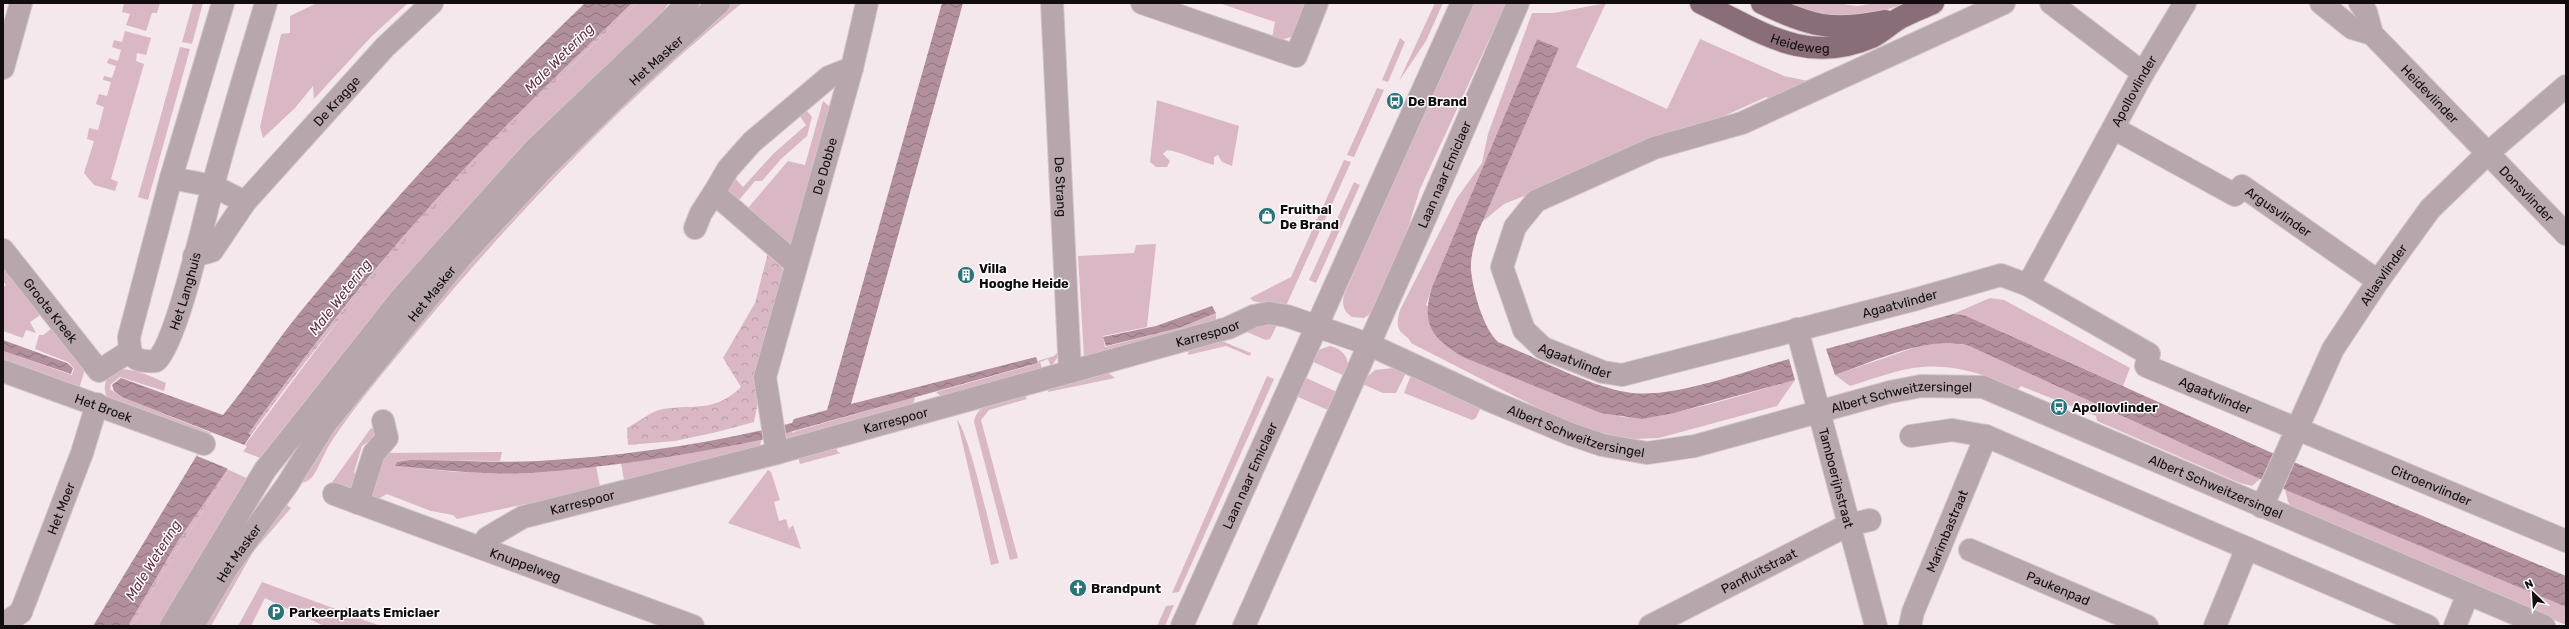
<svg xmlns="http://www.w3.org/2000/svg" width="2569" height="629" font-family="Rubik,sans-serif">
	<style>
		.green { fill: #dab7c4 }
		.forest { fill: url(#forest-crowns) }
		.wetland { fill: url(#wetland-marsh) }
		.water { fill: url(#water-waves) }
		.pier { fill: #f5e8ec }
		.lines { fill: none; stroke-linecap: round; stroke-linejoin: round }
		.minor-casing { stroke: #d1c5c8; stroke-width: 24 }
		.major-casing { stroke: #d1c5c8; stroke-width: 24 }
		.minor { stroke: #b7a6ac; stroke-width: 22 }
		.major { stroke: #896d78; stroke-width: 22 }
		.labels { text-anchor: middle; stroke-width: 3; stroke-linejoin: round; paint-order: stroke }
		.street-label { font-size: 13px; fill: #110d0e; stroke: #fff }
		.poi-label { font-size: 13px; font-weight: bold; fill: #110d0e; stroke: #fff; text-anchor: start }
		.water-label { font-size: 14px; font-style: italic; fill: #613046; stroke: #fff }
	</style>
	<defs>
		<pattern id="forest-crowns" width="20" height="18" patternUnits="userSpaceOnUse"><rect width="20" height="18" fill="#dab7c4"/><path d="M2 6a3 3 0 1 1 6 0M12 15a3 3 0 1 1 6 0" fill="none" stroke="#ba9ca7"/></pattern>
		<pattern id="wetland-marsh" width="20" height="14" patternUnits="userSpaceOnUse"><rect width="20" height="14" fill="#dab7c4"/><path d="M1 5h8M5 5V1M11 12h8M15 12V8" fill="none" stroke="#ba9ca7"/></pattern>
		<pattern id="water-waves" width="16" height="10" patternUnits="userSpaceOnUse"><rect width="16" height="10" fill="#b28f9c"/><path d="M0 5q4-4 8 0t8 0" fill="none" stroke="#8f737e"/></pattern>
	</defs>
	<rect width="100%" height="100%" fill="#f5e8ec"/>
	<path class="green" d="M124 3H160L157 13H152L146 31 126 25 130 14 122 12Z
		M193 3H203L192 44 182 42Z
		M317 3H408L371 37 314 99 313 86 295 108 263 138 260 127 281 34 290 33V16Z
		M637 3 668 4 656 20 265 460 107 397C104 391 104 385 107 379 116 358 151 377 166 383L164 391 120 377 111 384 110 389 124 398 244 446C289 387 332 326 381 268 460 174 548 88 637 3Z
		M729 3H742C607 113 489 243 379 378 361 400 343 423 328 447 323 456 319 467 313 476 309 481 304 483 299 483L340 413 538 183Z
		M1219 3H1304L1305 8 1297 35 1281 40 1272 37 1275 22Z
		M1435 3H1443L1426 41 1399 81Z
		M1470 3H1506L1420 189 1399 257 1371 313 1364 318 1352 317C1343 311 1341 303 1345 293Z
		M1606 3 1576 67 1667 109 1700 39 1784 76 1808 81 1775 101 1766 97 1722 117 1504 204 1482 222 1559 48 1537 39 1432 287 1426 305 1622 417C1673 420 1745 393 1795 380L1777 406 1659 438 1633 439 1577 428 1411 343C1407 332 1392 336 1400 310L1457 198 1482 163 1488 134 1532 13H1554Z
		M1792 3H1837L1857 6 1876 3H1906L1865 17 1809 14Z
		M125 31 151 38 146 55 137 53 136 61 144 64 111 179 118 182 115 191 94 185 84 173 94 141 87 139 89 128 98 130 104 107 96 104 99 94 107 96 111 82 103 80 104 76 112 78 116 66 107 63 109 58 118 61 121 50 112 47 114 40 122 42Z
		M1400 38 1405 42 1388 82 1382 80Z
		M180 47 190 49 148 200 138 197Z
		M1377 88 1384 90 1354 157 1347 155Z
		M1157 100 1239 126 1232 166 1222 162 1218 155 1214 157V165C1198 161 1182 152 1167 150L1163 154 1170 161 1167 167H1156L1150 162Z
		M823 101 829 106 830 113 791 250 748 213V208L788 161 805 165Z
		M803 106 812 117 807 136 781 159 762 181H755L739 200 735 202 729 197 727 188 733 176 743 187 773 154 806 125 797 112Z
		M1344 160 1351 162 1285 308 1253 301 1250 298 1291 277Z
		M1354 182 1360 185 1316 283 1309 280Z
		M1156 244 1147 327 1103 336 1105 347 1179 328 1216 313V321L1084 357 1078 256 1134 253 1136 245Z
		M3 266 42 314 30 322 36 333 26 330 23 338 3 331V287L6 285 3 281Z
		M1990 298 2004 300 2130 368 2123 386 1964 315 1953 314Z
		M1262 321 1277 325 1270 339 1266 340 1242 330Z
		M52 328 85 369 79 389 3 362V351L72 375 74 368 68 362 35 349 39 335H43Z
		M1217 339 1251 353 1250 356 1226 346 1188 355 1189 347Z
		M1944 341 1969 346 2260 479 2252 486 2240 483 2097 421 2096 416 2021 386 2017 390C1989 375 1955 364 1922 367 1898 369 1873 379 1850 386L1835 375 1925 344Z
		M1330 346C1347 350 1350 362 1347 377L1311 361 1318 350Z
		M1059 351 1057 358 1051 367 1048 359 1040 362 1043 372 945 400 936 392 1039 363 1038 361 1054 356Z
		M1393 368 1406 373 1396 393H1383L1360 383 1375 370Z
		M1106 371 1115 378 1048 392 1049 387Z
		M1411 375 1481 407 1476 418 1472 420 1404 393Z
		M1267 376 1274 379 1179 592 1172 593Z
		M1302 376 1339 393 1330 411 1296 396Z
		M1024 394 1027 399 989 410 981 420 1018 558 1010 560 974 422C977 401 1006 399 1024 394Z
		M915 397 912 409 789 441 784 433 792 431 793 433 796 431Z
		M957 420C968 429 993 541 999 563L991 565Z
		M371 428 375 431 373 438 362 446 354 472 359 482 356 491 330 485Z
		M761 440 760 449 625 486 621 463Z
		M835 446 838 452 841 453 800 464 798 457Z
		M502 452 500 461 410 460 397 462 396 466 456 472 511 473 596 466 601 491 527 507 525 504 457 519 453 515 431 511 387 494 376 500 370 496 378 453Z
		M229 470 251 480 164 626H132L159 579Z
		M768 470 771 472 780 500 774 502 779 521 786 519 789 529 793 525 801 549 728 523Z
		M2285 489 2566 607V625L2295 512 2288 502Z
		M283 502 291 508 253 552 211 626H199Z
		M262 582 344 612 346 607 362 614 361 619 381 626H324L265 598 251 626H238Z
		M1174 605 1165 626H1157L1166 606Z"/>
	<path class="forest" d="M769 249 784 271 755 371 758 402 754 422 717 432 675 441 628 445 627 428C637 423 651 411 663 409 695 404 714 413 741 387L723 358 755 303Z"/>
	<path class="wetland" d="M632 3H637C496 136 364 277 251 435L249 433C312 346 379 261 452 182 510 120 571 62 632 3Z
		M226 469 229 470 159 579 132 626H128L178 541Z"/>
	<path class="water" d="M585 3H632C571 62 510 120 452 182 379 261 312 345 249 433L251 435 178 541 128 626H93L211 432 124 398 114 391 112 385 121 378 223 415C250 382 273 345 301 311 389 203 484 100 585 3Z
		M942 3H963L851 404 1036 357 1038 363 761 440C685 455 607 468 529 473 484 475 440 470 395 466L397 462 410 460C453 460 495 463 538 461 623 456 709 444 792 423L794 419 827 410Z
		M1537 39 1559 48 1477 234C1474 246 1470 258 1471 270 1473 291 1483 328 1498 342 1535 357 1594 389 1632 393 1676 398 1745 371 1789 359L1795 380 1674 413 1642 419 1601 413 1463 357C1431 338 1421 323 1432 287Z
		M1212 306 1216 313 1179 328 1106 346 1103 337 1156 326Z
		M1953 314 1964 315 2270 452 2566 576V607L2260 479 1969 346C1928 334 1874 362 1835 375L1826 349Z
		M3 340 67 363 73 368 71 374 3 351Z"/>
	<path class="pier" d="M211 432 247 446 231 470 197 456Z"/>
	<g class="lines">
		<defs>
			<g id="minor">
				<path id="s1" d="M223 3 171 178 129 337C130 358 134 362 156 361 177 343 204 219 213 186 229 125 248 64 266 3"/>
				<path id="s2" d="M1052 3 1070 372"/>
				<path d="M1142 3 1296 56 1317 3"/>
				<path id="s3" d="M2004 3 1742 123 1654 148 1536 201 1515 227 1502 267 1524 330 1543 348 1603 372 1622 375 1913 300 2001 275 2028 285 2149 354 2146 366 2566 541"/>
				<path d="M2051 3 2143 73"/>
				<path d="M2321 3 2352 28 2372 34"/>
				<path id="s4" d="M2360 3 2366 12 2372 34 2566 234"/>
				<path d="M3 68 21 3"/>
				<path id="s5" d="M2115 129 2235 195 2242 186 2378 281"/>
				<path d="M171 178 213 186 245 202"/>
				<path d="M695 228 701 213 714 193"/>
				<path id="s6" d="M3 250 99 371 130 351"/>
				<path id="s7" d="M194 256 212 251 245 202 385 47 432 3"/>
				<path d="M796 264 714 193 728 169 752 142 829 77 852 68"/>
				<path id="s8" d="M2028 285 2143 73 2185 3"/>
				<path id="s9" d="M1797 329 1876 626"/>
				<path id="s10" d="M3 371 204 444"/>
				<path d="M1911 436 1952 430 1986 436 2428 626"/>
				<path id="s11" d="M777 453 765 377 852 68 867 3"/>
				<path id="s12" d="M334 494 693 626"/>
				<path d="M358 503 374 453 387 438 383 421"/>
				<path id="s13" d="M2262 507 2333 349 2378 281 2430 209 2488 153 2566 86"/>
				<path id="s14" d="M482 548 487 538 523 517 777 453 1228 328 1254 316 1269 313 1287 316 1368 344 1491 401 1570 434 1602 445 1647 453 1695 446 1890 392 1921 386 1983 387 2544 626"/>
				<path id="s15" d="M1970 550 2147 626"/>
				<path id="s16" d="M21 612 82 453 97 404"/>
				<path d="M3 625 21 612"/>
				<path d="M171 626 265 470 402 297 534 150 688 3"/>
				<path id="s17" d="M193 626 227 568 287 485 326 423 461 257 544 168 633 81 719 3"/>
				<path id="s18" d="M1182 626 1462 3"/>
				<path id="s19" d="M1244 626 1427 214 1518 3"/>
				<path id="s20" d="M1650 626 1848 525 1870 520"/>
				<path id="s21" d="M1910 626 1913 612 1986 436"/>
				<path d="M2215 626 2247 548"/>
				<path d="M2455 626 2468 594"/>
			</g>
			<g id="major">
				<path id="s22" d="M1701 3C1760 31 1805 66 1872 37 1882 32 1891 23 1900 18 1911 12 1922 8 1933 3"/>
				<path d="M1762 3C1810 26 1831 32 1885 21"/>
			</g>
		</defs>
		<use href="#minor" class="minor-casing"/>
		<use href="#major" class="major-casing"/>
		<use href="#minor" class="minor"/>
		<use href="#major" class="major"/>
	</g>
	<defs>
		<symbol id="bus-disc" viewBox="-11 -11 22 22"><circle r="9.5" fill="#297379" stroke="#fff"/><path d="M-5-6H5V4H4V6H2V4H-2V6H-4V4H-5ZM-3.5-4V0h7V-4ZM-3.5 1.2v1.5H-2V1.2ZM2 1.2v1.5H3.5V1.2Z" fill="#fff"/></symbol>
		<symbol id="shop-disc" viewBox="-11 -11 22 22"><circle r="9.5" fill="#297379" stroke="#fff"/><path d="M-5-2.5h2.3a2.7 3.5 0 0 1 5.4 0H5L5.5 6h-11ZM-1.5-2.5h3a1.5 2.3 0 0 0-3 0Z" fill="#fff"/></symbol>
		<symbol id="building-disc" viewBox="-11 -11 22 22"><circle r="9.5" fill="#297379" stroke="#fff"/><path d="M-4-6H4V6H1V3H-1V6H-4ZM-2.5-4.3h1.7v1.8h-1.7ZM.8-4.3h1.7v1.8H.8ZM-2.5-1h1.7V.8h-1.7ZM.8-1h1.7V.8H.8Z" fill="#fff"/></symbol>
		<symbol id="church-disc" viewBox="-11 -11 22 22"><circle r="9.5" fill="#297379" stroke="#fff"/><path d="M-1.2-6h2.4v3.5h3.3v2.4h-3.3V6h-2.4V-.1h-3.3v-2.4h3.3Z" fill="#fff"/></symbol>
		<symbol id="parking-disc" viewBox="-11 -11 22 22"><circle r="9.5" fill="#297379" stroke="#fff"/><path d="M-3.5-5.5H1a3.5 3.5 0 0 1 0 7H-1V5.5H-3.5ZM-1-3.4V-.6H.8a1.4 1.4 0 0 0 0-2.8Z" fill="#fff"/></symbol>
	</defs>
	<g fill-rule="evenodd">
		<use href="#bus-disc" x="1385" y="91" width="20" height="20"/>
		<use href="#shop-disc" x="1257" y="206" width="20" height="20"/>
		<use href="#building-disc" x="956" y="265" width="20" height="20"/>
		<use href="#bus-disc" x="2049" y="397" width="20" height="20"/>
		<use href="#church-disc" x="1068" y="578" width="20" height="20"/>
		<use href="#parking-disc" x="266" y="602" width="20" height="20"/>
	</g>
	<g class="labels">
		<g class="street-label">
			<text dy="5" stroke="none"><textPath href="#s22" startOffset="108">Heideweg</textPath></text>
			<text dy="5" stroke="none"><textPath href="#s17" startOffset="734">Het Masker</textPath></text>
			<text dy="5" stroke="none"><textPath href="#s8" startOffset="221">Apollovlinder</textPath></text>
			<text dy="5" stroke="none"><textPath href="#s4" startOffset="117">Heidevlinder</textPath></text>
			<text dy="5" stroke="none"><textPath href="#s7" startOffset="214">De Kragge</textPath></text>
			<text dy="5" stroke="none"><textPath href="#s11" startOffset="296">De Dobbe</textPath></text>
			<text dy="5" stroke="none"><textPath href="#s19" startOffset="494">Laan naar Emiclaer</textPath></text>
			<text dy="5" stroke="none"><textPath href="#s2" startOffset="184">De Strang</textPath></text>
			<text dy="5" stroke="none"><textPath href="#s4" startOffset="256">Donsvlinder</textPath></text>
			<text dy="5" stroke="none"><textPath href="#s5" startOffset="193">Argusvlinder</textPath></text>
			<text dy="5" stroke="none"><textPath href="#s13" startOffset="263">Atlasvlinder</textPath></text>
			<text dy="5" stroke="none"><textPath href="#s1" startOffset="467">Het Langhuis</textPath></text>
			<text dy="5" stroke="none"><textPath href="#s17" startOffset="410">Het Masker</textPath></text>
			<text dy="5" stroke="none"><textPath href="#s3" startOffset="1048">Agaatvlinder</textPath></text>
			<text dy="5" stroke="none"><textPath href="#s6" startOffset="77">Groote Kreek</textPath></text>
			<text dy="5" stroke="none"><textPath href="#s14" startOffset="762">Karrespoor</textPath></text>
			<text dy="5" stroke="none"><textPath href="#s3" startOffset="712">Agaatvlinder</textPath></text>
			<text dy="5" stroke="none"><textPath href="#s3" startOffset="1409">Agaatvlinder</textPath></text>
			<text dy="5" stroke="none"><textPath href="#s14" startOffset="1493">Albert Schweitzersingel</textPath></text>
			<text dy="5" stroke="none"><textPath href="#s10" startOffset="107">Het Broek</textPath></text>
			<text dy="5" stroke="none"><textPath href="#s14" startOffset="438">Karrespoor</textPath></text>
			<text dy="5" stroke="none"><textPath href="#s14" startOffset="1157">Albert Schweitzersingel</textPath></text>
			<text dy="5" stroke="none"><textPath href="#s18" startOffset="165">Laan naar Emiclaer</textPath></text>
			<text dy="5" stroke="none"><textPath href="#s9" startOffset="154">Tamboerijnstraat</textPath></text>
			<text dy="5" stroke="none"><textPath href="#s3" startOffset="1643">Citroenvlinder</textPath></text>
			<text dy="5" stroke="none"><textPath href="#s14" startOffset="1829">Albert Schweitzersingel</textPath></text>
			<text dy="5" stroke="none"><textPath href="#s14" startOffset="114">Karrespoor</textPath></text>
			<text dy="5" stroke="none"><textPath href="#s16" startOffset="111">Het Moer</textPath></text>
			<text dy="5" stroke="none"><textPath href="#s21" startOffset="102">Marimbastraat</textPath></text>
			<text dy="5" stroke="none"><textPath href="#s17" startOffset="86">Het Masker</textPath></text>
			<text dy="5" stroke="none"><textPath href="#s12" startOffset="204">Knuppelweg</textPath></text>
			<text dy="5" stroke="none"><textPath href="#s20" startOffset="122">Panfluitstraat</textPath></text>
			<text dy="5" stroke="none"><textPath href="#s15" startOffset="96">Paukenpad</textPath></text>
		</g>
		<g class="poi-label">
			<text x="1408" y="106">De Brand</text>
			<text x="1280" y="214">Fruithal<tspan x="1280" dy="15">De Brand</tspan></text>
			<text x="979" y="273">Villa<tspan x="979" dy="15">Hooghe Heide</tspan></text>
			<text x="2072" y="412">Apollovlinder</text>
			<text x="1091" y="593">Brandpunt</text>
			<text x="289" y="617">Parkeerplaats Emiclaer</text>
		</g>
		<g class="water-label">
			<text transform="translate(559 58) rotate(-45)" y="5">Male Wetering</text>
			<text transform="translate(340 297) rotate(-52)" y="5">Male Wetering</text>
			<text transform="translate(153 560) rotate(-58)" y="5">Male Wetering</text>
		</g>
	</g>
	<rect width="2569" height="629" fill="none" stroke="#110d0e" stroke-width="8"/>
	<g transform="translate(2533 593) rotate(335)" stroke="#ffffff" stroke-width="3" paint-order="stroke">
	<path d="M0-3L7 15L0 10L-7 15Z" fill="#110d0e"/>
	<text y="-6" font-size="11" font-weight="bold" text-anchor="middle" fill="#110d0e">N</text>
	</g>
</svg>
